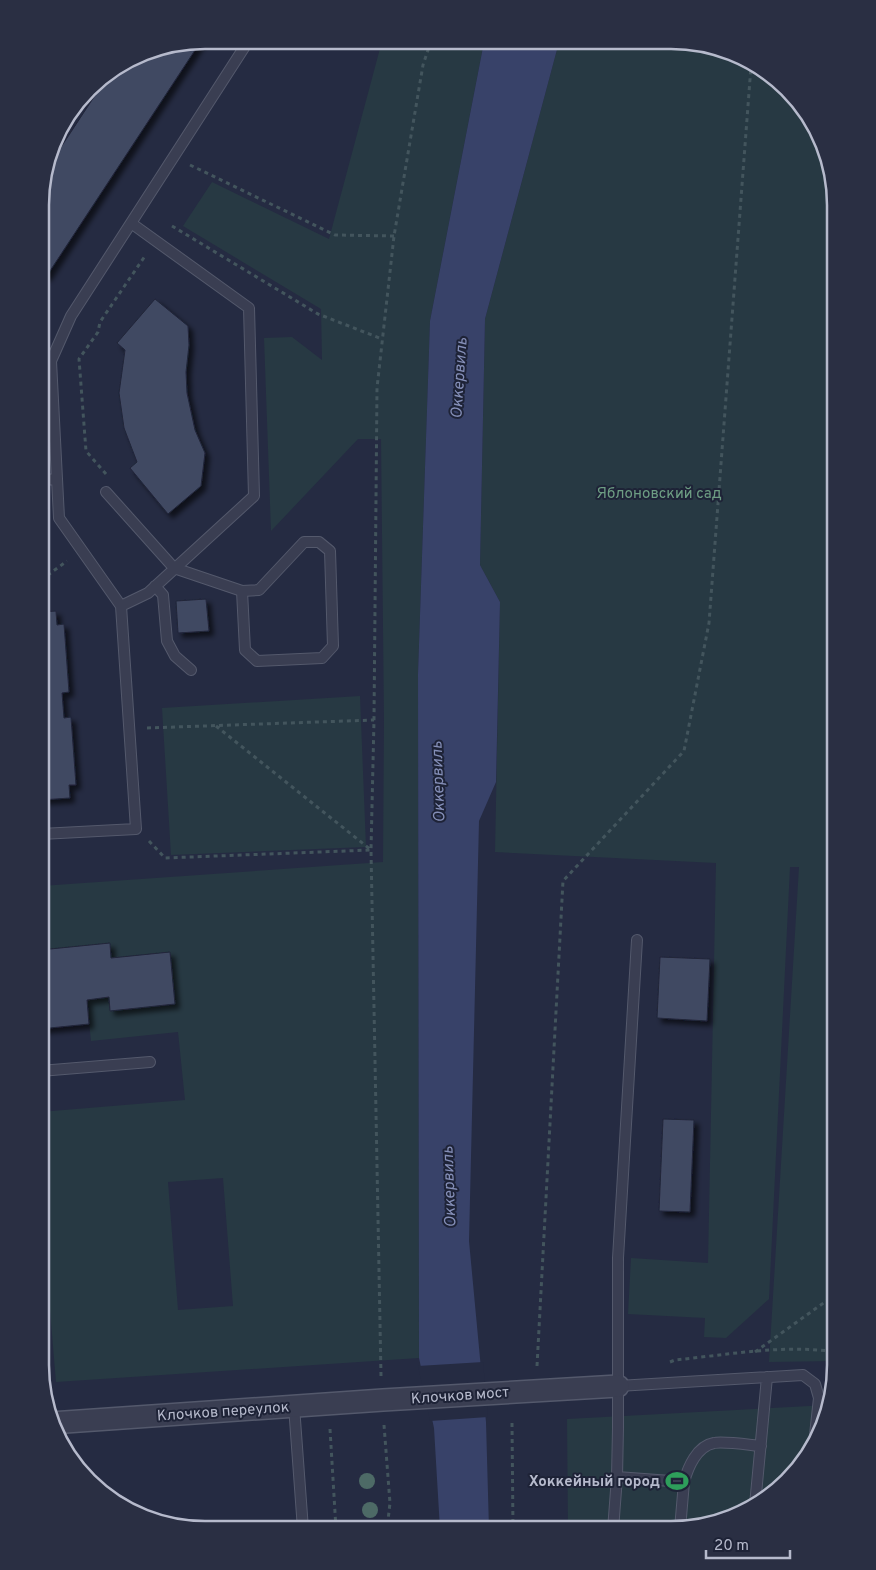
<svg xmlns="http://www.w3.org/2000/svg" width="876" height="1570" font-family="Overpass,sans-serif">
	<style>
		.green { fill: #273943; fill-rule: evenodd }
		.water { fill: #384269 }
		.pier { fill: #252b42 }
		.building { fill: #414862; stroke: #202539; filter: url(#shadow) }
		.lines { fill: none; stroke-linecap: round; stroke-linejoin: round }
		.lane-casing { stroke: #54596c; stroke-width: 12 }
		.street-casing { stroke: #54596c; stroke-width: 24 }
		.path { stroke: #43555d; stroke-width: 3; stroke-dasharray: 4 4; stroke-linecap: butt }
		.lane { stroke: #3a3e52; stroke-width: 10 }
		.street { stroke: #3a3e52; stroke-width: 21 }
		.tree { fill: #4d6a66 }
		.labels { text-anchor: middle; stroke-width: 4; stroke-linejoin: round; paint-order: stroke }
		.park-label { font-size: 15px; fill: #6d9d83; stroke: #1e2337 }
		.street-label { font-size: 15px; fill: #b6bacc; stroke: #1e2337 }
		.poi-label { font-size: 15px; font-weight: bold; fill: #b6bacc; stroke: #1e2337; text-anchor: end }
		.water-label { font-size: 16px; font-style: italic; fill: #858fb8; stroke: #1e2337 }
		.rim { fill: none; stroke: #b6bacc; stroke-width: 2.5 }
	</style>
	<defs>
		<filter id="shadow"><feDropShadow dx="4.5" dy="4.5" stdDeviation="2.5" flood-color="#0009"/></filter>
	</defs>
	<rect width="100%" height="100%" fill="#252b42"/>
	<path class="green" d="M382 41 484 42 430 321 418 674 419 1358 56 1382 40 1191V1112L185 1100 178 1032 91 1041 87 1000 109 997 111 1011 175 1004 170 952 111 958 109 943 40 950 41 886 383 862 384 721 381 439H358L271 531 264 338 292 337 322 360 321 309 183 226 212 182 329 239ZM223 1178 233 1306 178 1310 168 1182Z
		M559 42 703 43 780 81 827 151 836 204V1361L769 1362 799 867H790L769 1299 726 1338 704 1337 705 1318 628 1314 631 1258 708 1263 716 863 495 852 500 602 480 565 485 319Z
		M360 696 366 847 171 855 162 708Z
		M829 1405 824 1428 802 1466 771 1496 725 1521 672 1530H568L567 1419Z"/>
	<path class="water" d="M484 42H559L485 319 480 565 500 602 496 782 479 821 469 1241 486 1422 489 1529H440L434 1428 419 1358 418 674 430 321Z"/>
	<path class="pier" d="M483 1362 488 1417 430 1421 418 1366Z"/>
	<path class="building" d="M201 41 46 277 41 274V183L44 173 111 71 142 52Z
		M155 299 188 326 189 345 186 372 187 393 195 430 205 453 201 486 168 514 130 468 137 462 124 428 119 393 125 350 117 343Z
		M206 599 209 631 178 633 176 601Z
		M56 611 57 625 64 624 69 692 62 693 64 718 71 717 76 785H69L70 798 41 800V612Z
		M110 943 111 958 170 952 175 1004 110 1011 109 997 87 1000 89 1024 40 1029V950Z
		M660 957 710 959 707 1021 657 1018Z
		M663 1119 694 1120 690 1212 659 1211Z"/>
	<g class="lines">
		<defs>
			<path id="lane" d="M41 480 57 479
				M106 492 174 568 242 591 245 650 257 661 322 658 333 646 330 551 319 542H304L259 590 242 591
				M155 586 163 595 167 641 175 656 191 670
				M121 606 148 593 254 496 249 308 131 223
				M41 834 136 829 121 606 59 518 51 361 71 316 249 40
				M40 1071 150 1062
				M618 1386 803 1375 815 1384 819 1398 814 1444
				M294 1406 303 1529
				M617 1477 684 1482 680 1529
				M684 1482C688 1467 697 1446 714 1443 723 1441 750 1445 761 1446
				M755 1505 767 1377
				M613 1530 617 1477 618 1428V1258L637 940"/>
			<path id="street" d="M51 1423 383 1400 618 1386"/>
		</defs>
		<use href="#lane" class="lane-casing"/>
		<use href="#street" class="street-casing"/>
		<path class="path" d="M190 165 335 235 394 236
			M172 226 318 314 382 339
			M106 474 86 451 79 359 98 332 100 322 145 256
			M41 580 67 561
			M216 726 371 850
			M147 728 374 720
			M149 841 165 858 371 850
			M836 1143 832 1043 836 964
			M755 1352 836 1294
			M670 1362 675 1360C726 1355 784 1344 836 1352
			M537 1366 563 881 684 751 709 623 751 66
			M381 1376 371 850 374 720 377 388 394 236 423 65 431 41
			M512 1423 513 1530
			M384 1425 390 1503 387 1529
			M330 1429 336 1529"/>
		<use href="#lane" class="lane"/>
		<use href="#street" class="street"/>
	</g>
	<g class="tree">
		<circle cx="367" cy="1481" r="8"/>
		<circle cx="370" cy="1510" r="8"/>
	</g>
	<defs>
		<symbol id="stadium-bare" viewBox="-9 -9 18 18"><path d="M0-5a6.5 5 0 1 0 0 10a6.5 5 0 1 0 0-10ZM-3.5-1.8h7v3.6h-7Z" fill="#2e9e5b" stroke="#1e2337" stroke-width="2.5" paint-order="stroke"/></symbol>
	</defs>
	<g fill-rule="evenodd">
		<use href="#stadium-bare" x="661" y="1465" width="32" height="32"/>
	</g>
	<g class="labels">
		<g class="park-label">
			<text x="659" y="498">Яблоновский сад</text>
		</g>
		<g class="street-label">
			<text transform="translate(460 1395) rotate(-4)" y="5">Клочков мост</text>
			<text transform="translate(223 1411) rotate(-4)" y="5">Клочков переулок</text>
		</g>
		<g class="poi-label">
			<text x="660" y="1486">Хоккейный город</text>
		</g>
		<g class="water-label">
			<text transform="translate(458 378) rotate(-86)" y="6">Оккервиль</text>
			<text transform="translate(437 782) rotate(-92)" y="6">Оккервиль</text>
			<text transform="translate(448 1187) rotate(-92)" y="6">Оккервиль</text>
		</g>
	</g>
	<path d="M0 0H876V1570H0ZM205 49H671A156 156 0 0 1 827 205V1365A156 156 0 0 1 671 1521H205A156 156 0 0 1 49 1365V205A156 156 0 0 1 205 49Z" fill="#2a2f43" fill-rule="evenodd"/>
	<path class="rim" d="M205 49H671A156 156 0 0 1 827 205V1365A156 156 0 0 1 671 1521H205A156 156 0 0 1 49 1365V205A156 156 0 0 1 205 49Z"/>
	<path d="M706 1550v8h84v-8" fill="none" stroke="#b6bacc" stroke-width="2.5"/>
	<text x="714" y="1550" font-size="15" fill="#b6bacc" stroke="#1e2337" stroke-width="4" paint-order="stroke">20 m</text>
</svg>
